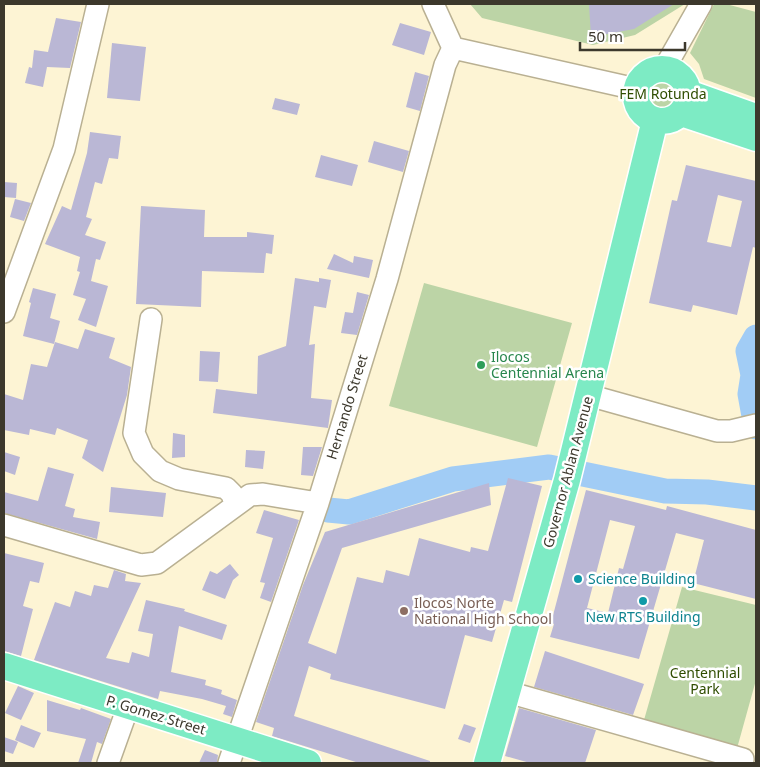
<svg xmlns="http://www.w3.org/2000/svg" width="760" height="767" font-family="'Noto Sans',sans-serif">
	<style>
		.green { fill: #bcd4a6 }
		.lines { fill: none; stroke-linecap: round; stroke-linejoin: round }
		.river { stroke: #a1ccf5; stroke-width: 25 }
		.building { fill: #bab7d5; fill-rule: evenodd }
		.minor-casing { stroke: #b9b092; stroke-width: 24 }
		.major-casing { stroke: #fff; stroke-width: 29 }
		.minor { stroke: #fff; stroke-width: 21 }
		.major { stroke: #7debc4; stroke-width: 26 }
		.leisure-dot { fill: #2e9e5b; stroke: #fff; stroke-width: 2 }
		.culture-dot { fill: #0f9aa8; stroke: #fff; stroke-width: 2 }
		.education-dot { fill: #8d6e63; stroke: #fff; stroke-width: 2 }
		.labels { text-anchor: middle; stroke-width: 5; stroke-linejoin: round; paint-order: stroke }
		.park-label { font-size: 14px; fill: #2f4d00; stroke: #fff }
		.leisure-label { font-size: 14px; fill: #27864d; stroke: #fff; text-anchor: start }
		.street-label { font-size: 14px; fill: #3c382c; stroke: #fff }
		.culture-label { font-size: 14px; fill: #0d838f; stroke: #fff; text-anchor: start }
		.education-label { font-size: 14px; fill: #785e54; stroke: #fff; text-anchor: start }
	</style>
	<rect width="100%" height="100%" fill="#fdf4d4"/>
	<path class="green" d="M470 4H685L635 35 593 45 482 18Z
		M714 4H726L756 12V98L704 79 699 64 690 53Z
		M656 73 672 74 679 78 685 92 672 114C642 120 629 87 656 73Z
		M424 283 572 323 537 447 389 406Z
		M682 587 756 605V680L736 752 642 727Z"/>
	<g class="lines">
		<path class="river" d="M756 337 748 351 753 375 750 394 756 427
			M328 510 349 512 453 479 549 467 665 491 707 492 756 498"/>
	</g>
	<path class="building" d="M589 4H674L634 29 591 37Z
		M56 18 81 22 70 68 47 67 43 87 25 83 29 67 32 68 34 50 48 52Z
		M400 23 431 32 424 55 392 45Z
		M112 43 146 47 140 101 107 98Z
		M415 72 429 76 420 111 406 107Z
		M275 98 300 104 297 115 272 109Z
		M90 132 121 136 118 159 109 158 102 184 95 182 86 217 92 219 85 235 106 242 100 260 96 259 91 281 108 286 96 327 78 320 86 299 73 295 80 272 77 271 80 257 45 244 62 206 71 210 87 153Z
		M374 141 409 151 403 172 368 162Z
		M321 155 358 165 352 186 315 177Z
		M686 165 756 181V248L753 247 737 315 693 305 691 312 649 303 672 200 677 201ZM718 195 742 201 731 247 707 242Z
		M4 182 17 183 16 198 4 197Z
		M15 199 31 203 24 221 10 217Z
		M141 206 205 210 204 237H247V232L274 235 272 254 266 253 264 273 202 271 201 307 136 304Z
		M334 254 353 263 354 256 373 260 369 278 327 269Z
		M295 278 319 282V278L331 280 326 308 314 306 309 345 315 344 311 398 332 400 328 428 213 413 216 389 257 394 258 356 286 346Z
		M33 288 56 294 50 318 60 321 54 344 23 336 31 303 29 302Z
		M357 292 369 295 357 335 341 333 345 312 353 313Z
		M85 329 115 338 109 358 131 367 127 395 103 472 82 458 88 440 57 428 55 435 30 429 29 435 4 430V394L23 400 31 364 47 367 55 342 78 349Z
		M200 351 220 352 218 382 199 381Z
		M173 433 185 435V457L172 458Z
		M303 447H322L313 476 301 475Z
		M246 450 265 451 263 469 245 467Z
		M4 452 20 457 15 475 4 471Z
		M48 467 74 474 65 506 75 509 73 517 100 522 97 539 4 513V492L38 501Z
		M508 478 542 486 516 587 512 602 504 600 492 642 465 635 445 709 330 679 331 674 309 666 294 716 430 761V763H359L272 736 274 728 256 722 303 585 325 532 489 483 491 505 342 548 308 643 336 654 357 577 383 583 386 570 409 576 419 538 470 552 471 547 488 551Z
		M111 487 166 493 163 517 109 512Z
		M586 490 666 510 667 506 756 530V599L693 583 704 540 676 533 639 659 550 637 554 624 551 623ZM610 520 635 526 623 569 619 568 608 613 587 608Z
		M264 510 299 520 271 602 260 598 265 583 260 582 273 538 256 533Z
		M4 553 44 563 39 583 30 581 23 606 33 609 21 656 4 651Z
		M230 564 239 575 233 580 225 599 202 590 210 571 217 574Z
		M114 570 126 574 125 581 141 583 106 658 129 663 132 652 149 657 153 634 138 631 146 600 185 609 184 611 227 625 222 640 179 626 171 672 206 680 205 685 222 690 221 694 237 700 232 717 223 714 226 706 202 699 160 691 158 699 34 660 55 602 70 607 75 591 91 596 94 585 108 588Z
		M545 651 644 684 633 715 534 687Z
		M18 686 34 693 21 720 5 713Z
		M47 700 80 710 81 708 111 719 102 744 97 742 91 763H78L86 739 47 731Z
		M519 708 596 730 585 763H530L505 756Z
		M464 724 476 728 470 743 458 739Z
		M21 725 41 733 34 748 15 740Z
		M4 737 18 742 13 754 4 751Z
		M205 750 218 755 217 763H199Z"/>
	<g class="lines">
		<defs>
			<path id="minor" d="M433 4 453 48
				M453 48 636 89
				M664 69 701 4
				M4 312 64 149 98 4
				M151 319 134 433 143 454 160 471 179 479 226 488 232 494 235 504
				M588 395 717 431H731L756 425
				M4 525 141 565 157 563 250 495 263 494 318 503
				M508 692 743 759 741 763
				M108 763 128 707
				M229 763 318 503 387 279 445 65 453 48"/>
			<path id="major" d="M636 95a26 26 0 1 1 52 0a26 26 0 1 1-52 0Z
				M688 93 756 117
				M681 113 756 138
				M4 666 308 763
				M487 763 567 480 655 120"/>
		</defs>
		<use href="#minor" class="minor-casing"/>
		<use href="#major" class="major-casing"/>
		<use href="#minor" class="minor"/>
		<use href="#major" class="major"/>
	</g>
	<circle class="leisure-dot" cx="481" cy="365" r="5"/>
	<g class="culture-dot">
		<circle cx="578" cy="579" r="5"/>
		<circle cx="643" cy="601" r="5"/>
	</g>
	<circle class="education-dot" cx="404" cy="611" r="5"/>
	<g class="labels">
		<g class="park-label">
			<text x="663" y="99">FEM Rotunda</text>
			<text x="705" y="678">Centennial<tspan x="705" dy="16">Park</tspan></text>
		</g>
		<g class="leisure-label">
			<text x="491" y="362">Ilocos<tspan x="491" dy="16">Centennial Arena</tspan></text>
		</g>
		<g class="street-label">
			<text transform="translate(347 407) rotate(-73)" y="5">Hernando Street</text>
			<text transform="translate(568 472) rotate(-75)" y="5">Governor Ablan Avenue</text>
			<text transform="translate(156 715) rotate(17)" y="5">P. Gomez Street</text>
		</g>
		<g class="culture-label">
			<text x="588" y="584">Science Building</text>
			<text x="643" y="622" text-anchor="middle">New RTS Building</text>
		</g>
		<g class="education-label">
			<text x="414" y="608">Ilocos Norte<tspan x="414" dy="16">National High School</tspan></text>
		</g>
	</g>
	<rect width="760" height="767" fill="none" stroke="#3c382c" stroke-width="10"/>
	<path d="M580 42v8h105v-8" fill="none" stroke="#3c382c" stroke-width="2.5"/>
	<text x="588" y="42" font-size="15" fill="#3c382c" stroke="#ffffff" stroke-width="4" paint-order="stroke">50 m</text>
</svg>
